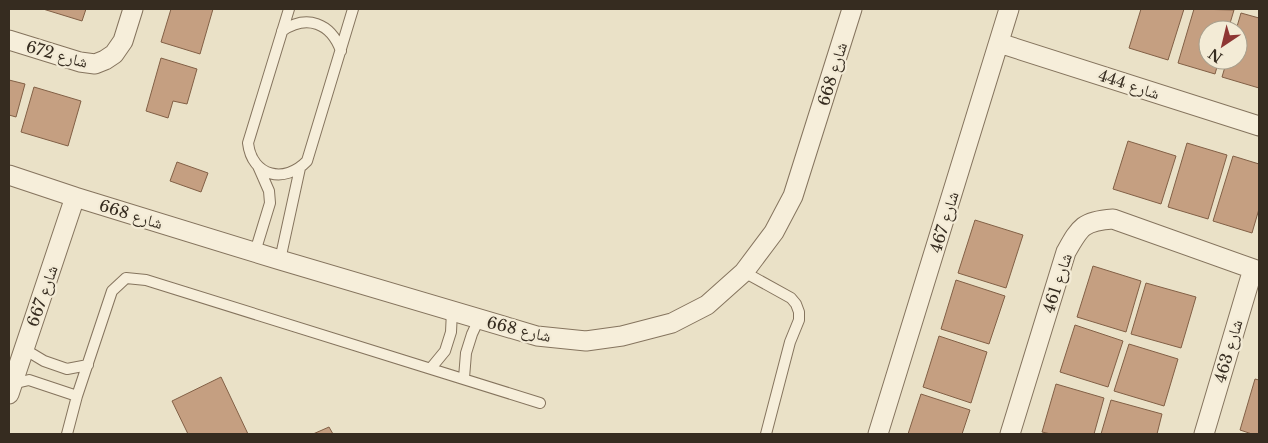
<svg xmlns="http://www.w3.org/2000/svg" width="1268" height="443" font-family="'Libre Baskerville','Noto Naskh Arabic',serif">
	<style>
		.building { fill: #c59f81; stroke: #826046 }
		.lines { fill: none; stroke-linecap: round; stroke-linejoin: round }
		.lane-casing { stroke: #85745e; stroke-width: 12 }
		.street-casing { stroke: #85745e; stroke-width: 21 }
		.lane { stroke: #f6eeda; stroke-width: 10 }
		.street { stroke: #f6eeda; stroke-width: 19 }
		.labels { text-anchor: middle; stroke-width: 4.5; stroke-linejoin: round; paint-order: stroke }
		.street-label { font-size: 16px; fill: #362c20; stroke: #f3ebd6 }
	</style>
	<rect width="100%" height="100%" fill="#eae1c7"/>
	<path class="building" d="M43 9H86L82 21Z
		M171 9H213L200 54 161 42Z
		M1141 9H1184L1168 60 1129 48Z
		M1194 9 1234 10 1228 30H1208V60H1219L1215 74 1178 63Z
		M1241 13 1259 18V88L1222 77 1227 60H1238V30H1236Z
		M161 58 197 69 187 104 173 101 168 118 146 111Z
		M9 80 25 84 16 117 9 115Z
		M34 87 81 101 68 146 21 132Z
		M1128 141 1176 156 1161 204 1113 189Z
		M1187 143 1227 155 1208 219 1168 207Z
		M1233 156 1259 164V209L1252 233 1213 221Z
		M177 162 208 173 201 192 170 181Z
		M975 220 1023 235 1006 288 958 273Z
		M1093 266 1141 281 1126 332 1077 317Z
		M956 280 1005 296 989 344 941 329Z
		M1146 283 1196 297 1181 348 1131 334Z
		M1075 325 1123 341 1108 387 1060 372Z
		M939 336 987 352 971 403 923 387Z
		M1129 344 1178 359 1164 406 1114 391Z
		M221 377 248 434H188L172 401Z
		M1255 379 1259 380V434H1252L1240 430Z
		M1056 384 1104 398 1094 434H1051L1042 432Z
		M921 394 970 410 962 434H908Z
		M1111 400 1162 414 1157 434H1101Z
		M329 427 333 434H313Z"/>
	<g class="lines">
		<defs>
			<path id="lane" d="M289 9 248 143C252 177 285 184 307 161L353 9
				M282 31C307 14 331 23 341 51
				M255 252 270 203 269 191 258 166
				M280 260 300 168
				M744 272 791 298 796 304 799 312V320L790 342 766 434
				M24 349 44 361 67 369 88 365
				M431 368 445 351 451 332 452 311
				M464 378 466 353 472 334 479 319
				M12 384 29 380 77 396
				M67 434 77 396 112 291 126 278 146 280 540 403"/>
			<path id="street" d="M9 40 80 62 95 64 105 60 114 54 123 41 133 9
				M999 43 1259 126
				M9 175 75 197 280 260 537 336 586 341 622 336 672 323 707 305 744 272 774 232 793 196 852 9
				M9 394 75 197
				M878 434 1009 9
				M1010 434 1066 252C1080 227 1083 221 1113 219L1259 271
				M1204 434 1253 269"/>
		</defs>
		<use href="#lane" class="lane-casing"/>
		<use href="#street" class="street-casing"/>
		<use href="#lane" class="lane"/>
		<use href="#street" class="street"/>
	</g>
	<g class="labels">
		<g class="street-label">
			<text transform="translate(57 54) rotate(15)" y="6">شارع 672</text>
			<text transform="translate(832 74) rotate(-73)" y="6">شارع 668</text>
			<text transform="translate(1129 84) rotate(18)" y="6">شارع 444</text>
			<text transform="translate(131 214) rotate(17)" y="6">شارع 668</text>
			<text transform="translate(944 222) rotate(-73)" y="6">شارع 467</text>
			<text transform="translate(1057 283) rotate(-72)" y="6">شارع 461</text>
			<text transform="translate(42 296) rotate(-71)" y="6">شارع 667</text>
			<text transform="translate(519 329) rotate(13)" y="6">شارع 668</text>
			<text transform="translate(1228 351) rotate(-74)" y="6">شارع 463</text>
		</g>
	</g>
	<rect width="1268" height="443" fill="none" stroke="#362c20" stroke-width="20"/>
	<g transform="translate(1223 45) rotate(215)"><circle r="24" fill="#f3ebd6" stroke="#a79f8d"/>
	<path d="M0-4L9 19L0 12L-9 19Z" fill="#8e3633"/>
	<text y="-8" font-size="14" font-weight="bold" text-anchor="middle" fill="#362c20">N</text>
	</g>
</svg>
